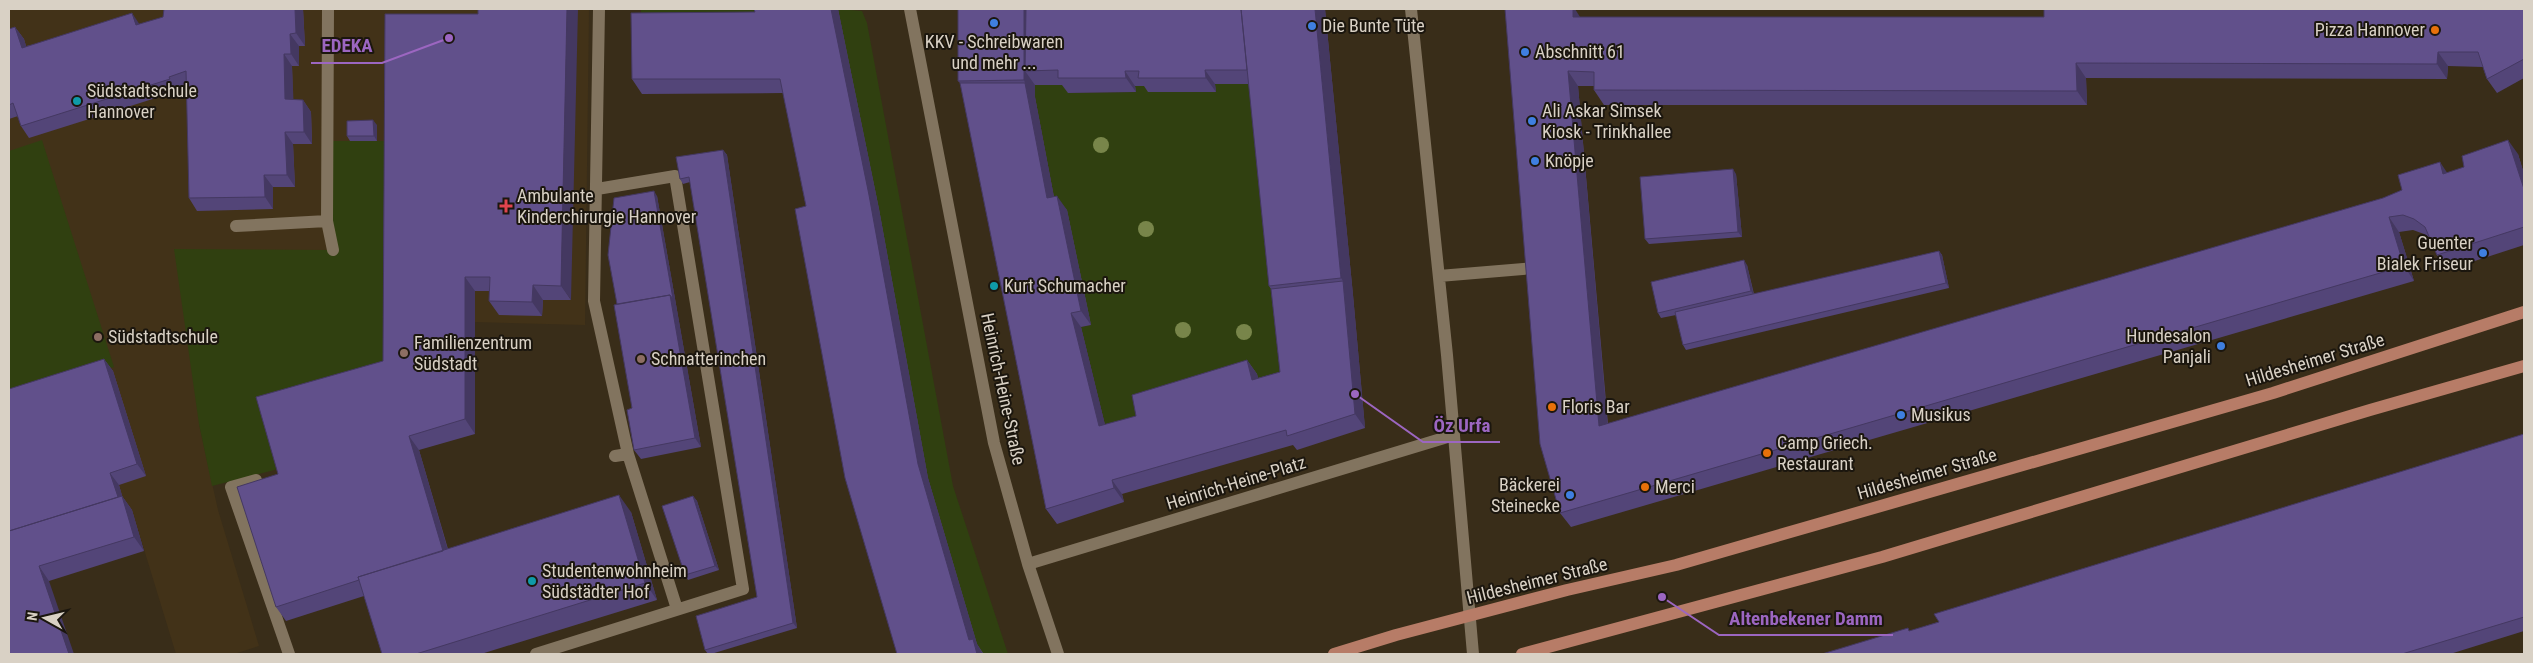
<svg xmlns="http://www.w3.org/2000/svg" width="2533" height="663" font-family="'Roboto Condensed',sans-serif">
	<style>
		.built { fill: #423218 }
		.green { fill: #304010 }
		.lines { fill: none; stroke-linecap: round; stroke-linejoin: round }
		.minor { stroke: #82745f; stroke-width: 12 }
		.major { stroke: #b77c67; stroke-width: 12 }
		.tree { fill: #78854a }
		.wall { fill: #534578; fill-rule: evenodd }
		.shaded-wall { fill: #443861 }
		.building { fill: #61508b; stroke: #443861 }
		.shop-dot { fill: #3f7fe0; stroke: #1b160e; stroke-width: 2 }
		.food-dot { fill: #e8710a; stroke: #1b160e; stroke-width: 2 }
		.culture-dot { fill: #0f9aa8; stroke: #1b160e; stroke-width: 2 }
		.health-dot { fill: #e0444e; stroke: #1b160e; stroke-width: 2 }
		.education-dot { fill: #8d6e63; stroke: #1b160e; stroke-width: 2 }
		.labels { text-anchor: middle; stroke-width: 4; stroke-linejoin: round; paint-order: stroke }
		.poi-label { font-size: 18px; fill: #d9d1c5; stroke: #1b160e; text-anchor: start }
		.street-label { font-size: 18px; fill: #d9d1c5; stroke: #1b160e }
		.leader { fill: none; stroke: #9c66c1; stroke-width: 2 }
		.callout-dot { fill: #9c66c1; stroke: #1b160e; stroke-width: 2 }
		.callout-label { font-size: 19px; text-anchor: middle; font-weight: bold; fill: #9c66c1; stroke: #1b160e; stroke-width: 4; stroke-linejoin: round; paint-order: stroke }
	</style>
	<rect width="100%" height="100%" fill="#392d19"/>
	<path class="built" d="M9 9H589L585 325 475 322 333 250 199 424 218 510 259 646 234 654H176L132 510 9 549Z"/>
	<path class="green" d="M641 9H758L761 13 641 28Z
		M838 9 862 11 867 23 953 486 1008 654H979L928 478Z
		M1068 84V93L1135 92V86H1149V92H1216L1215 84H1259L1290 386 1262 394 1257 374 1146 430 1109 441 1081 327 1091 325 1057 213 1035 97V85Z
		M42 140 114 367 9 400V151Z
		M333 141H394L393 375 282 468 212 486 199 424 174 249 333 250Z"/>
	<g class="lines">
		<path class="minor" d="M599 9 594 301 628 454 677 609
			M910 9 994 443 1028 564 1058 654
			M1411 9 1447 355 1473 654
			M327 221 333 250
			M236 226 327 221 328 9
			M1439 276 1534 268
			M615 456 628 454
			M256 480 231 487 289 654
			M1028 564 1454 435
			M536 654 743 589 675 176 597 189"/>
		<path class="major" d="M1334 654 1396 635 1567 590 1676 565 2273 393 2524 312
			M1522 654 1882 557 2370 410 2524 366"/>
	</g>
	<g class="tree">
		<circle cx="1101" cy="145" r="8"/>
		<circle cx="1146" cy="229" r="8"/>
		<circle cx="1183" cy="330" r="8"/>
		<circle cx="1244" cy="332" r="8"/>
	</g>
	<path class="wall" d="M303 9 305 46H299V66H292L293 100H303L311 112 312 144H293L295 187H273V209L197 211 189 198 187 86 177 89 178 91 29 138 21 126 18 116 9 119V29L15 27 24 39 26 46 140 24Z
		M754 9H838L879 209 928 478 977 644 983 653 897 654 783 93 642 94 632 79 755 12Z
		M958 9H1325L1353 295 1365 428 1297 450 1293 445 1122 494 1124 502 1057 524 1046 509 960 83 958 81ZM1215 84H1249L1269 286 1271 289 1280 372 1258 378 1257 374 1247 360 1136 416 1105 425 1081 327 1091 325 1067 210 1054 197 1035 97V85H1062L1068 93 1136 92 1135 86H1144L1148 92H1216Z
		M1505 9 1580 17H2044L2524 9V78L2497 93 2487 79 2483 67 2448 66 2447 79 2086 78 2087 105H1604L1594 90V86H1578L1608 424 2383 198 2447 173 2518 154 2524 174V245L2447 270 2437 255 2429 237 2424 234 2413 230 2399 232 2414 281 1571 527 1560 513Z
		M385 14 571 300H543L542 316 499 315 489 301V291H475V434L419 450 448 549 631 512 657 600 481 654H382L364 596 286 621 276 607 278 474 383 361Z
		M377 125V141H350L347 136Z
		M723 150 727 155 797 628 711 654H708L705 650 757 597 690 182 683 184 680 179Z
		M1736 174 1742 237 1649 244 1645 239Z
		M657 196 701 447 641 459 634 450 632 408 617 304Z
		M1939 251 1942 255 1949 288 1686 350 1683 345 1676 315 1661 318 1658 313 1747 265 1754 294Z
		M104 359 113 371 146 476 119 485 122 496 132 510 144 551 49 581 9 654Z
		M2524 434V631L2450 654H1822L1910 631Z
		M693 496 697 501 719 570 688 580 685 575Z"/>
	<path class="shaded-wall" d="M295 9H303L305 46 296 33Z
		M567 9H578L571 300 561 286Z
		M831 9H838L879 209 928 478 977 644 983 654H977L969 640 918 464Z
		M1024 9H1036L1025 71 1035 85V97L1057 213 1047 198 1025 83 1024 80Z
		M1315 9H1325L1353 295 1365 428 1355 414 1343 281 1341 278Z
		M1573 9H1575L1582 20 1573 17Z
		M132 13 140 25H136Z
		M15 27 24 39 30 60 22 48Z
		M290 34 299 46V66L291 54Z
		M2438 52 2448 66 2447 79 2437 64Z
		M284 54 292 66 294 112 285 99Z
		M2076 63 2086 78 2087 105 2077 91Z
		M1205 70 1215 84 1216 92 1206 78Z
		M1125 71 1135 86 1136 92 1126 78Z
		M1568 71 1578 86 1609 441 1599 426Z
		M303 100 311 112 312 144 304 132Z
		M373 120 377 125V141L374 136Z
		M285 132 293 144 295 187 287 175Z
		M2508 140 2518 154 2524 174V189Z
		M723 150 727 155 797 628 793 623Z
		M2440 162 2450 177 2443 174Z
		M1733 169 1736 174 1742 237 1738 232Z
		M264 175 273 187V209L265 197Z
		M654 191 657 196 701 447 695 438 670 295Z
		M1057 196 1067 210 1091 325 1081 311Z
		M2389 217 2399 232 2414 281 2404 266Z
		M1939 251 1942 255 1949 288 1946 283Z
		M1744 260 1747 265 1754 296 1751 291Z
		M465 277 475 291V434L465 419Z
		M533 285 543 300 542 316 532 302Z
		M1071 313 1081 327 1109 441 1099 426Z
		M104 359 113 371 146 476 137 464Z
		M1247 360 1257 374 1262 394 1252 380Z
		M409 436 419 450 453 568 443 554Z
		M110 473 119 485 125 505 122 496 132 510 144 551 134 537 118 500Z
		M1112 480 1122 494 1124 502 1114 488Z
		M619 495 631 512 657 600 645 583Z
		M693 496 697 501 719 570 715 566Z
		M39 566 49 581 74 654H69Z"/>
	<path class="building" d="M164 9H295L296 33 290 34 291 54H284L285 99 303 100 304 132H285L287 175H264L265 197 189 198 186 71 169 77 170 79 21 126 13 103 9 105V29L15 27 22 48 132 13 136 25 163 17Z
		M478 9H567L561 286 533 285 532 302 489 301 490 277H465V419L409 436 443 551 358 577 359 580 276 607 237 487 278 474 256 397 383 361 385 14H478Z
		M754 9H831L869 195 918 464 969 640 973 639 977 654H897L845 478 795 209 806 206 780 79H632L631 13 755 12Z
		M958 9H1024V80L958 81Z
		M1026 9H1241L1247 70H1205L1206 78H1138L1139 71H1125L1126 78H1058V70L1025 71Z
		M1241 9H1315L1341 278 1269 286Z
		M1505 9H1573V17H2044V9H2524V59L2487 79 2478 52H2438L2437 64 2076 63 2077 91 1594 90V72L1568 71 1599 426 2383 198 2402 190 2398 175 2440 162 2443 174 2464 167 2462 156 2508 140 2524 189V227L2437 255 2425 227 2414 219 2403 215 2389 217 2404 266 1560 513 1540 444Z
		M960 83H1025L1047 198 1057 196 1081 311 1071 313 1099 426 1136 416 1132 395 1247 360 1252 380 1280 372 1271 289 1343 281 1355 414 1287 436 1286 430 1112 480 1114 488 1046 509Z
		M373 120 374 136H347V121Z
		M723 150 793 623 705 650 696 616 757 597 689 177 680 179 676 157Z
		M1733 169 1738 232 1645 239 1640 177Z
		M654 191 673 299 670 295 617 304 608 255 614 198Z
		M1939 251 1946 283 1683 345 1675 312Z
		M1744 260 1751 291 1658 313 1651 282Z
		M670 295 695 438 634 450 627 410 632 408 614 305Z
		M104 359 137 464 110 473 118 497 9 531V389Z
		M2524 434V617L2402 654H1822L1908 628 1909 631 1939 622 1934 614Z
		M619 495 645 583 416 654H382L358 577Z
		M122 496 134 537 39 566 69 654H9V531Z
		M693 496 715 566 685 575 662 506Z"/>
	<g class="shop-dot">
		<circle cx="994" cy="23" r="5"/>
		<circle cx="1312" cy="26" r="5"/>
		<circle cx="1525" cy="52" r="5"/>
		<circle cx="1532" cy="121" r="5"/>
		<circle cx="1535" cy="161" r="5"/>
		<circle cx="2483" cy="253" r="5"/>
		<circle cx="2221" cy="346" r="5"/>
		<circle cx="1901" cy="415" r="5"/>
		<circle cx="1570" cy="495" r="5"/>
	</g>
	<g class="food-dot">
		<circle cx="2435" cy="30" r="5"/>
		<circle cx="1552" cy="407" r="5"/>
		<circle cx="1767" cy="453" r="5"/>
		<circle cx="1645" cy="487" r="5"/>
	</g>
	<g class="culture-dot">
		<circle cx="77" cy="101" r="5"/>
		<circle cx="994" cy="286" r="5"/>
		<circle cx="532" cy="581" r="5"/>
	</g>
	<path class="health-dot" d="M503.5 198.5h5v5h5v5h-5v5h-5v-5h-5v-5h5z"/>
	<g class="education-dot">
		<circle cx="98" cy="337" r="5"/>
		<circle cx="404" cy="353" r="5"/>
		<circle cx="641" cy="359" r="5"/>
	</g>
	<g class="labels">
		<g class="poi-label">
			<text x="1322" y="32">Die Bunte Tüte</text>
			<text x="2425" y="36" text-anchor="end">Pizza Hannover</text>
			<text x="994" y="48" text-anchor="middle">KKV - Schreibwaren<tspan x="994" dy="21">und mehr ...</tspan></text>
			<text x="1535" y="58">Abschnitt 61</text>
			<text x="87" y="97">Südstadtschule<tspan x="87" dy="21">Hannover</tspan></text>
			<text x="1542" y="117">Ali Askar Simsek<tspan x="1542" dy="21">Kiosk - Trinkhallee</tspan></text>
			<text x="1545" y="167">Knöpje</text>
			<text x="517" y="202">Ambulante<tspan x="517" dy="21">Kinderchirurgie Hannover</tspan></text>
			<text x="2473" y="249" text-anchor="end">Guenter<tspan x="2473" dy="21">Bialek Friseur</tspan></text>
			<text x="1004" y="292">Kurt Schumacher</text>
			<text x="2211" y="342" text-anchor="end">Hundesalon<tspan x="2211" dy="21">Panjali</tspan></text>
			<text x="108" y="343">Südstadtschule</text>
			<text x="414" y="349">Familienzentrum<tspan x="414" dy="21">Südstadt</tspan></text>
			<text x="651" y="365">Schnatterinchen</text>
			<text x="1562" y="413">Floris Bar</text>
			<text x="1911" y="421">Musikus</text>
			<text x="1777" y="449">Camp Griech.<tspan x="1777" dy="21">Restaurant</tspan></text>
			<text x="1560" y="491" text-anchor="end">Bäckerei<tspan x="1560" dy="21">Steinecke</tspan></text>
			<text x="1655" y="493">Merci</text>
			<text x="542" y="577">Studentenwohnheim<tspan x="542" dy="21">Südstädter Hof</tspan></text>
		</g>
		<g class="street-label">
			<text transform="translate(2315 360) rotate(-17)" y="6">Hildesheimer Straße</text>
			<text transform="translate(1003 389) rotate(78)" y="6">Heinrich-Heine-Straße</text>
			<text transform="translate(1927 474) rotate(-16)" y="6">Hildesheimer Straße</text>
			<text transform="translate(1236 483) rotate(-17)" y="6">Heinrich-Heine-Platz</text>
			<text transform="translate(1537 581) rotate(-14)" y="6">Hildesheimer Straße</text>
		</g>
	</g>
	<path class="leader" d="M449 38L382 63H311M1355 394L1423 442H1500M1662 597L1719 635H1893"/>
	<g class="callout-dot">
		<circle cx="449" cy="38" r="5"/>
		<circle cx="1355" cy="394" r="5"/>
		<circle cx="1662" cy="597" r="5"/>
	</g>
	<g class="callout-label">
		<text x="347" y="52">EDEKA</text>
		<text x="1462" y="432">Öz Urfa</text>
		<text x="1806" y="625">Altenbekener Damm</text>
	</g>
	<rect width="2533" height="663" fill="none" stroke="#d9d1c5" stroke-width="20"/>
	<g transform="translate(45 618) rotate(278)" stroke="#1b160e" stroke-width="4" paint-order="stroke">
	<path d="M0-4L9 19L0 12L-9 19Z" fill="#d9d1c5"/>
	<text y="-8" font-size="14" font-weight="bold" text-anchor="middle" fill="#d9d1c5">N</text>
	</g>
</svg>
